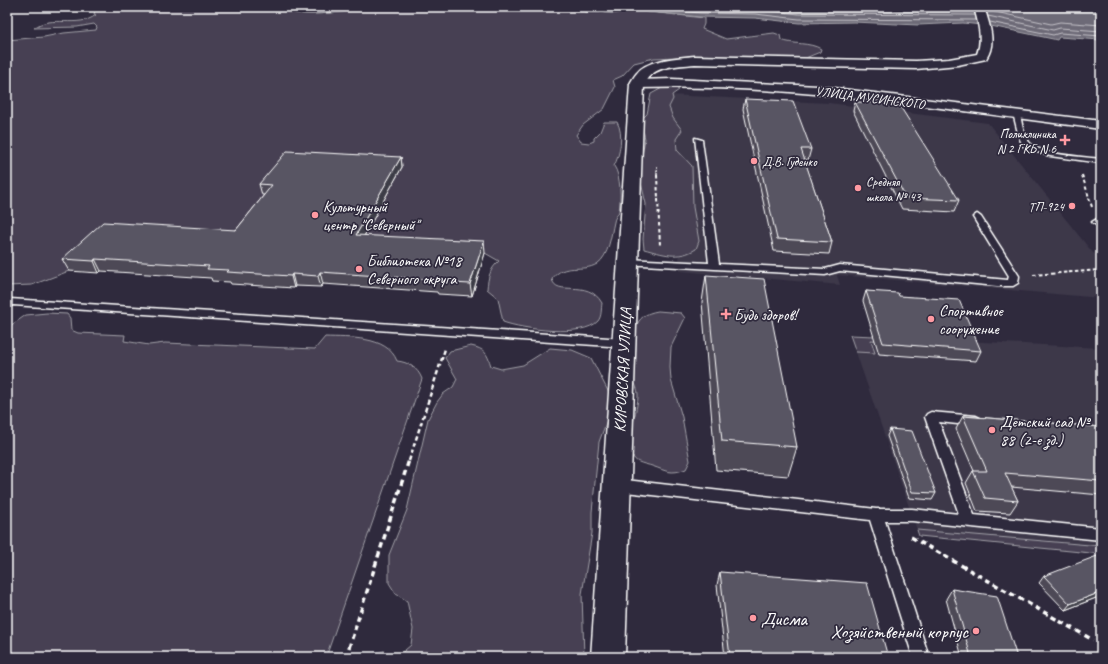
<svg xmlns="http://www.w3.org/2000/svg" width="1108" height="664" font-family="Caveat,sans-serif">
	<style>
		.built { fill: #3c3749 }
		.green { fill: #464152; stroke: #a2a0a8 }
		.water { fill: #6d6a77; stroke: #a7a6ad }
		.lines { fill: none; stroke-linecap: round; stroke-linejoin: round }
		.shore { stroke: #c5c3c9; stroke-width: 1 }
		.service-casing { stroke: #fff; stroke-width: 3 }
		.minor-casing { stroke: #fff; stroke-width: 3 }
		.tertiary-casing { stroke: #fff; stroke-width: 3 }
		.path-far3 { stroke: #fff; stroke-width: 1.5; stroke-dasharray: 2 1.5; stroke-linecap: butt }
		.path-far2 { stroke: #fff; stroke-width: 2; stroke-dasharray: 3.5 2.5; stroke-linecap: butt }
		.path-far1 { stroke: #fff; stroke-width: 2.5; stroke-dasharray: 4.5 3; stroke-linecap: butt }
		.path { stroke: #fff; stroke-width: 3.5; stroke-dasharray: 5.5 4; stroke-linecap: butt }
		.service { fill: #2f2a3d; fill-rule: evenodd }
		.minor { fill: #2f2a3d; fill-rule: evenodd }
		.tertiary { fill: #2f2a3d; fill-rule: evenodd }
		.wall { fill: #4d4956; stroke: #fff }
		.shaded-wall { fill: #3e3c46; stroke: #fff }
		.building { fill: #595564; stroke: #fff }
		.poi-dot { fill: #ff9aa2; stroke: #2f2a3d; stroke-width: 1.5 }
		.labels { text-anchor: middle; stroke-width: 3.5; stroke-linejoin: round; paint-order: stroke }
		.far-street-label { font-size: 13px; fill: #fff; stroke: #2f2a3d }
		.far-poi-label { font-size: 13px; fill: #fff; stroke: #2f2a3d; text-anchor: end }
		.poi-label { font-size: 16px; fill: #fff; stroke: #2f2a3d; text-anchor: start }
		.street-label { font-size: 16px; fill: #fff; stroke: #2f2a3d }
		.near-poi-label { font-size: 19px; fill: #fff; stroke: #2f2a3d; text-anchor: start }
	</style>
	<rect width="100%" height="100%" fill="#2f2a3d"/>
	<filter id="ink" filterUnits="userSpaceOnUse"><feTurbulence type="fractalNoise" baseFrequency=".025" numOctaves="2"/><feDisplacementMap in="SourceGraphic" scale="8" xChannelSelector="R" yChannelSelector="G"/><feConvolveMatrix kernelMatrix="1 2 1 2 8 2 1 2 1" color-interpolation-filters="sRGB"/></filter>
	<g filter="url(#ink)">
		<path class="built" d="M669 95 829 103 988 123 1093 253 1101 256V298L837 275 840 285 680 271Z
			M850 335 1101 348V554L919 536Z"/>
		<path class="green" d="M66 7H283V9C304 20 350 10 373 7H547L588 12 616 13 631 10 704 18V24L702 29 726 39 774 33 780 35 781 40C793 45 810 42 821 49L820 52 803 59 697 56 654 58 634 63 622 76 613 80 615 87 604 109 583 125 576 135 581 142 589 143 594 141V138L600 132 604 122H617C624 134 620 155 614 166 621 176 621 199 619 211 618 215 614 218 614 222 611 235 609 256 597 264 582 273 564 262 552 279 556 298 587 277 602 303 601 309 602 316 598 321 583 338 522 329 503 322L498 298 487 289C488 277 490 269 499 261L485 253 345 246 365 212H377L402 167 290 162 263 195 275 196 239 241 131 235 134 232 112 230 69 271 32 285 7 286V40L44 37 64 33 96 30 97 27 94 24 77 27 34 28C51 14 78 29 96 15L94 14 95 11H59Z
			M664 87H674L679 90 672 95 673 99 669 107 673 118 682 130 676 139 677 150 692 166 693 207 699 241 696 249C678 260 663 254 644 249L643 239 646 204 640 178 641 161 645 139 641 120 647 114 651 94Z
			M658 311 681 313 685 318 671 347 670 367 671 380 682 417 690 461 686 469C670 475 667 471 652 466 646 464 636 463 633 457 624 443 639 409 638 394 638 389 635 385 634 380 632 372 634 363 634 355 634 334 632 315 658 311Z
			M47 313 67 314 70 318 71 330 78 333 125 335 124 341 149 345 165 343 315 349 325 337C348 338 387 335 397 361 408 362 418 368 422 379L326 657H7V328L26 315Z
			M850 335 922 338 910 343 871 340 875 353 856 352Z
			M471 346C485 349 487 353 491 366L501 369 523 365 550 348 572 350 591 358 609 393 611 409 599 442 592 512V533L582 594 584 657H361L384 651 398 656 411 645 413 629 407 601 396 594 389 583V555L407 510 428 419 437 402 443 394 453 387 457 379 445 358 450 351Z
			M917 530 1101 546V554L919 536Z"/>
		<path class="water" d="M283 7H373C351 11 302 19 283 9Z
			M547 7H1101V40L1059 37 1057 40 1053 39 991 26 963 23 918 25 854 22 799 23 755 18 700 17 631 10 616 13 588 12Z"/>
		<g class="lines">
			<path class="shore" d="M289 7 317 9 350 7
				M576 7 616 9 625 7
				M637 7 700 13 755 14 799 19 976 20
				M687 7 755 9 799 14 975 15
				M785 7H843
				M844 7 906 10 973 9
				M986 10 1051 24 1060 22 1101 25
				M988 16 1053 30 1060 28 1101 31
				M990 22 1053 35 1060 33 1101 36"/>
			<defs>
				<path id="service" d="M1013 113 1020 115C1022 123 1023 135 1029 142 1038 155 1085 157 1101 159V163L1050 156 1028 149 1023 146 1019 137Z
					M695 138 702 140 719 264 825 269 840 265 1008 280 1009 276 973 217 977 214 981 217 1019 276 1018 283 1013 286H997L840 271 825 275 624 264 622 262 627 259 709 263Z
					M1097 219 1101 221V228L1092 222Z
					M10 299 624 339 630 343 624 347 13 305 7 308V300Z
					M931 412 976 416 980 418 982 421 980 424 976 426 939 422 974 515 1101 528V540L912 521H885L929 657H913L870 520 617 491 612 489 610 485 612 481 617 479 876 509H912L959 514 925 417 927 414Z"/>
				<path id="minor" d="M672 79 818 86 1101 121V129C947 110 792 83 637 88L632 87 630 84 632 81 637 80Z"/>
				<path id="tertiary" d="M974 7H984C989 23 997 43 986 59L958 65 916 69 695 64C677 66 653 65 644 84L625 657H591L630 84C632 80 634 76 637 73 647 59 679 58 695 56L916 61 949 59 977 54C983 39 978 22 974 7Z"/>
			</defs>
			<use href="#service" class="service-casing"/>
			<use href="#minor" class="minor-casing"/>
			<use href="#tertiary" class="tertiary-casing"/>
			<path class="path-far3" d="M657 166V176
				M1082 175V176"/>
			<path class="path-far2" d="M657 175 660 246
				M1082 175 1092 207
				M1033 275 1101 270"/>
			<path class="path-far1" d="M409 461 445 349"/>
			<path class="path" d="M911 537 1093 640
				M346 657 409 460"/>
			<use href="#service" class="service"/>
			<use href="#minor" class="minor"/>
			<use href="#tertiary" class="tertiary"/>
		</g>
		<path class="wall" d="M745 99 811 149 808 160 804 159 832 242 829 254 774 251 743 109Z
			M855 102 959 200 954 212 902 209 853 111Z
			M401 157 402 167 364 236 485 253 472 296 438 294 437 292 323 284 321 287 295 286 294 288 231 284 230 282 212 281 211 278 101 271 99 273 69 271 62 259 236 230 264 195H262L259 184Z
			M706 275 797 447 788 476 716 470 702 302Z
			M866 291 899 296 981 351 976 361 879 354 863 301Z
			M963 416 1101 427V495L1011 487 1018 501 1010 513 977 511 966 483 973 471H974L956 429Z
			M890 429 936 493 932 500 909 498 887 436Z
			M1101 560V596L1065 610 1039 583 1044 576Z
			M720 572 888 657H725L717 585Z
			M952 589 1017 657H962L946 599Z"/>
		<path class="shaded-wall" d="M401 157 402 167 358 247 356 235Z
			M484 241 485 253 472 296 470 284Z
			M95 259 101 271 99 273 94 261Z
			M320 272 323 284 321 287 318 276Z
			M292 274 295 286 294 288 291 276Z
			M1101 592V596L1065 610 1070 604Z"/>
		<path class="building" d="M745 99 793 101 811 149H801L832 242 777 239Z
			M855 102 898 103 959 200 906 198Z
			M287 151 401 157 356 235 484 241 470 284 436 282 437 280 320 272 318 276 292 274 291 276 227 272 229 270 207 269 209 266 95 259 94 261 62 259 103 222 236 230 272 185 259 184Z
			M706 275 764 279 797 447 722 441Z
			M866 291 898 293 899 296 959 300 981 351 883 343Z
			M963 416 1101 427V481L1005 473 1018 501 985 498 973 471H987Z
			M890 429 912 431 936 493 912 492Z
			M1097 556 1101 560V592L1070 604 1044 576Z
			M720 572 867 583 888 657H730Z
			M952 589 997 596 1017 657H971Z"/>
	</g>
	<g class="poi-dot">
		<path d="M1063 134h4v4h4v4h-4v4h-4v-4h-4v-4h4z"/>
		<circle cx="754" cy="161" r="4"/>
		<circle cx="858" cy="188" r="4"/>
		<circle cx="1072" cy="206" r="4"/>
		<circle cx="315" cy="215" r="4"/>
		<circle cx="359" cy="269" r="4"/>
		<path d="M724 308h4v4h4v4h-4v4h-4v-4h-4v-4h4z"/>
		<circle cx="931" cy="319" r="4"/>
		<circle cx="992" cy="430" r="4"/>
		<circle cx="753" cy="618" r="4"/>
		<circle cx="976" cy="631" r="4"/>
	</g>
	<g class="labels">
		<g class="far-street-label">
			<text transform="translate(870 97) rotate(7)" y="5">УЛИЦА МУСИНСКОГО</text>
		</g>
		<g class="far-poi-label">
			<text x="1056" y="138">Поликлиника<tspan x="1056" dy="15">N 2 ГКБ N 6</tspan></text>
			<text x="762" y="166" text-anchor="start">Д.В. Гуденко</text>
			<text x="866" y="186" text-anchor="start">Средняя<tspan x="866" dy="15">школа № 43</tspan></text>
			<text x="1064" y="211">ТП-924</text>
		</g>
		<g class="poi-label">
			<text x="323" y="212">Культурный<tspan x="323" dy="18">центр "Северный"</tspan></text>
			<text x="367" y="266">Библиотека №18<tspan x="367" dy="18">Северного округа</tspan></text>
			<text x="939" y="316">Спортивное<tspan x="939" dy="18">сооружение</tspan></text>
			<text x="734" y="320">Будь здоров!</text>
			<text x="1000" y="427">Детский сад №<tspan x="1000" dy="18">88 (2-е зд.)</tspan></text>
		</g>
		<g class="street-label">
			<text transform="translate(622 370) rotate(-87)" y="6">КИРОВСКАЯ УЛИЦА</text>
		</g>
		<g class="near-poi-label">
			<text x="761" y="625">Дисма</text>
			<text x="968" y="638" text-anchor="end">Хозяйственый корпус</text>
		</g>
	</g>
	<rect width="1108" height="664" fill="none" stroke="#2f2a3d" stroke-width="24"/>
	<rect x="12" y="12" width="1084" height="640" fill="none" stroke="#fff" stroke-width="1.5" filter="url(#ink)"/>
</svg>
